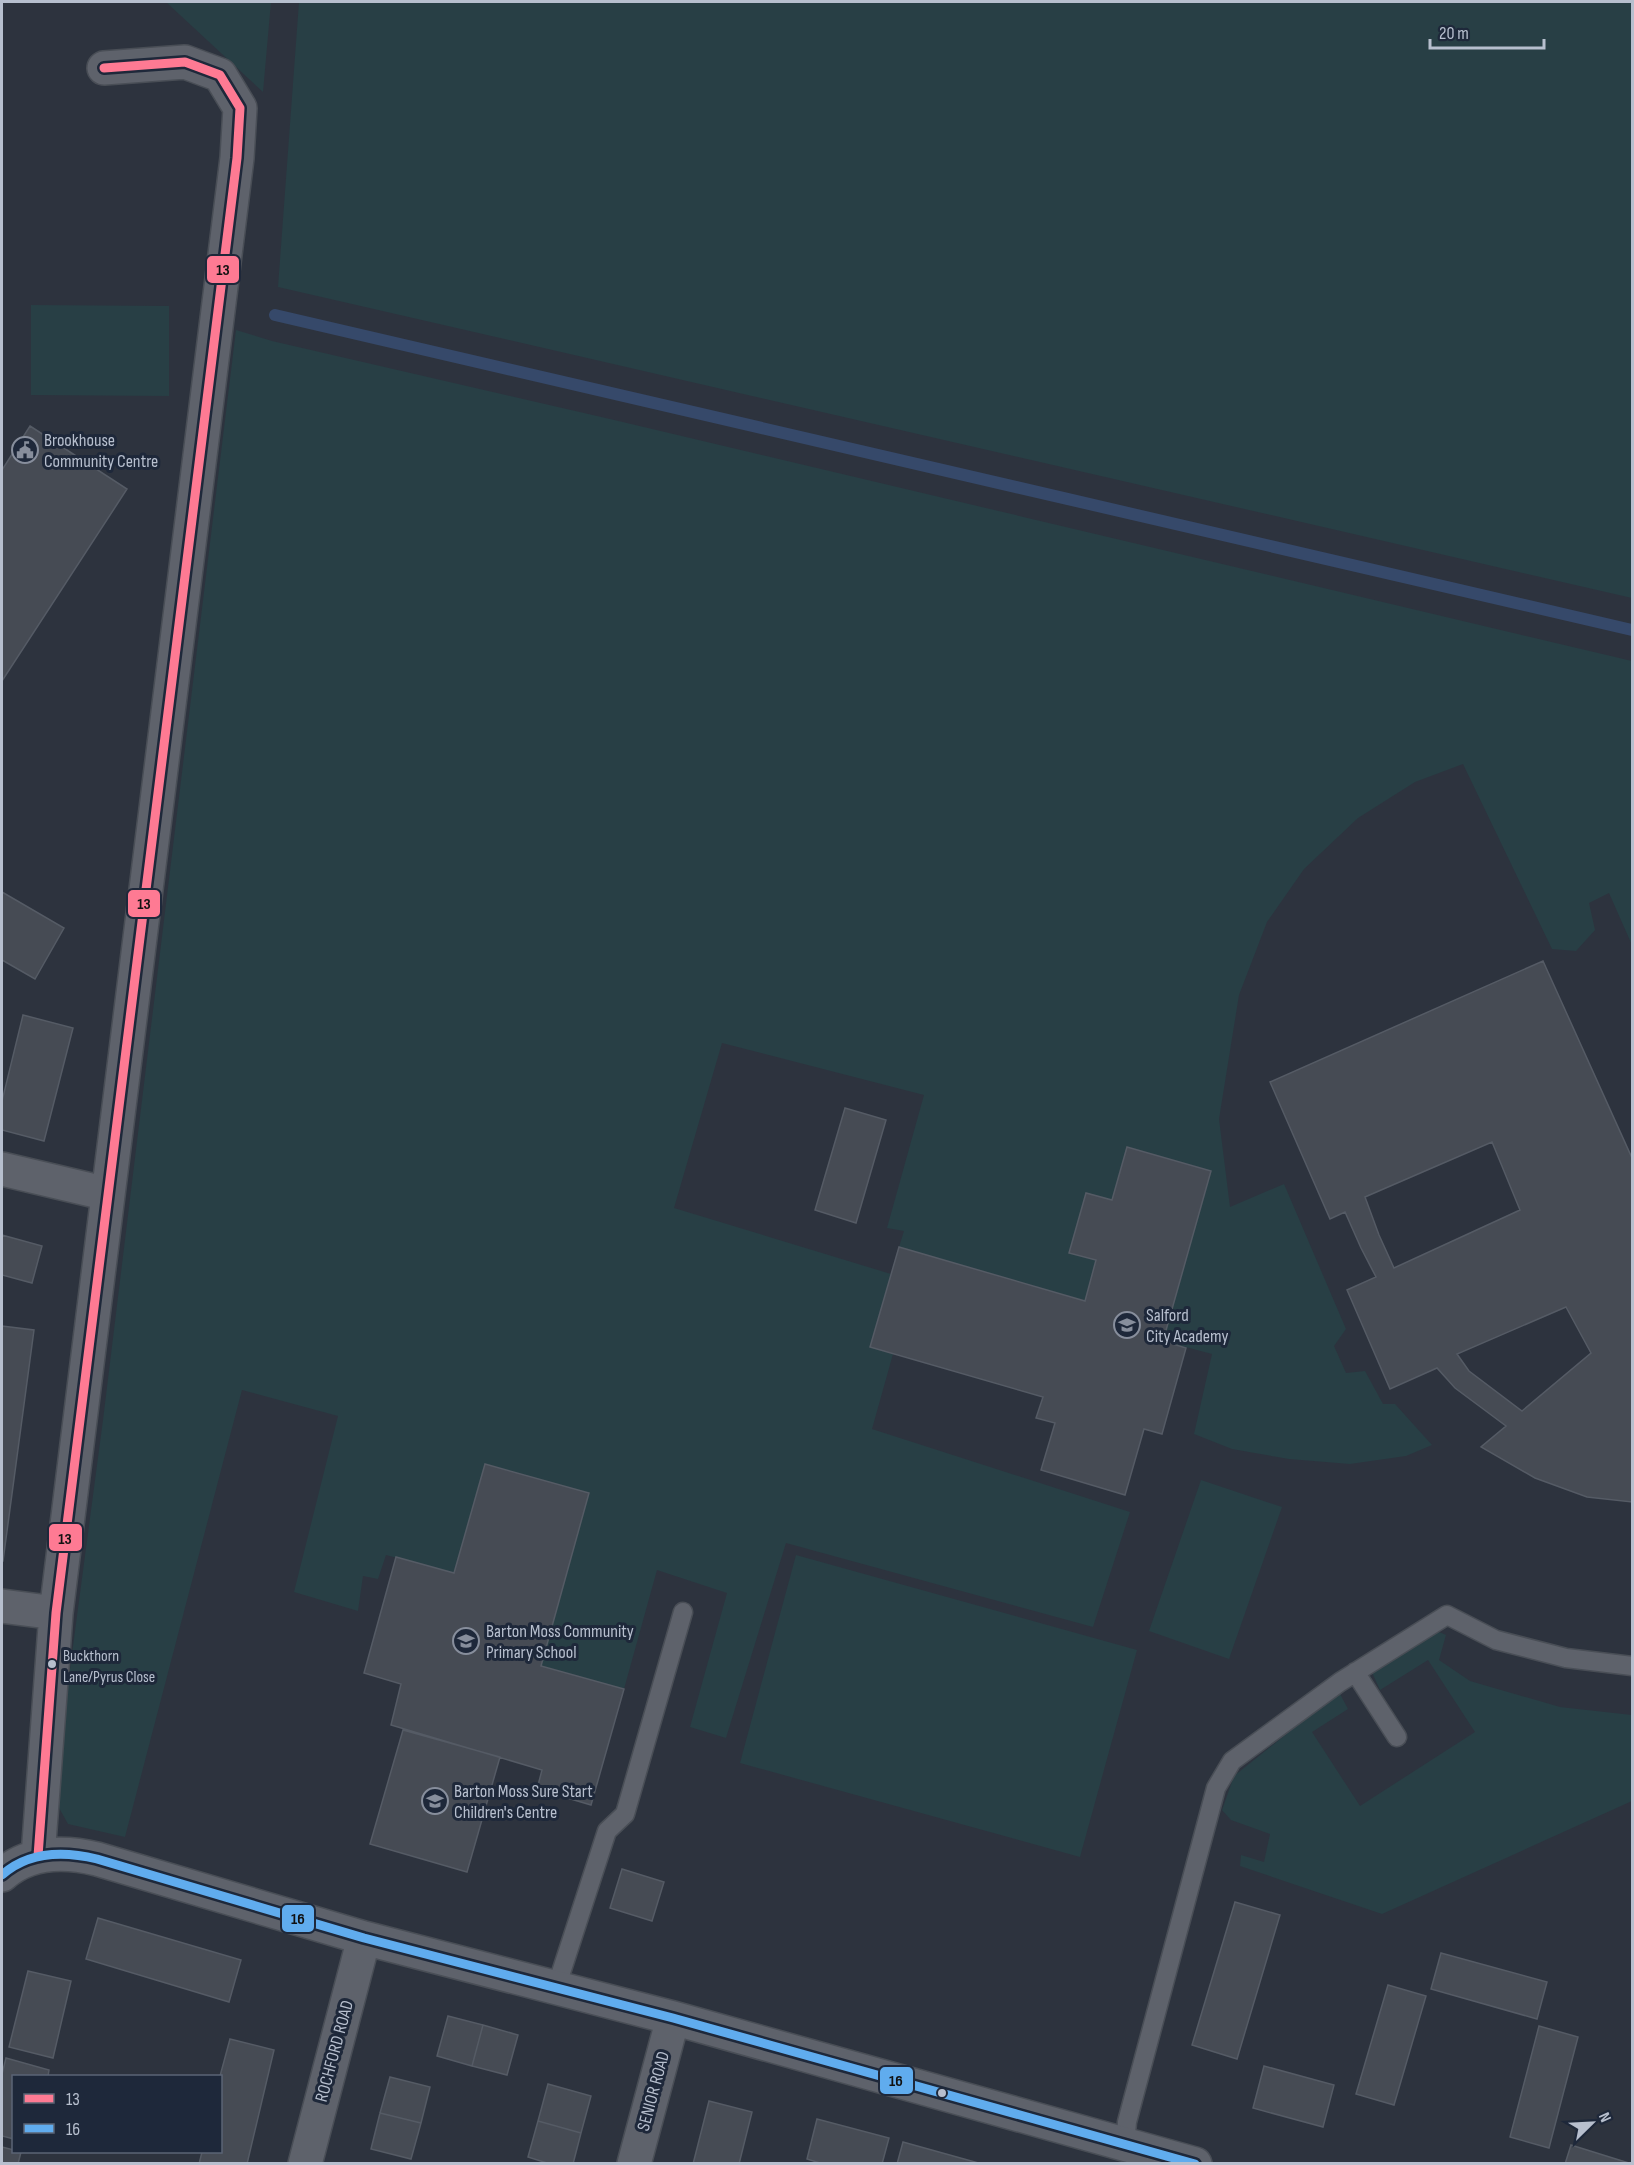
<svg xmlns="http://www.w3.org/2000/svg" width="1634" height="2165" font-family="'Sofia Sans Condensed',sans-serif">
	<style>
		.green { fill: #283f45 }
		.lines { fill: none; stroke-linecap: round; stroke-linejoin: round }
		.stream { stroke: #36496a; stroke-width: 12 }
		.building { fill: #464b54; stroke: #555b65; stroke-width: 1.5; fill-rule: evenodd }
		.lane-casing { stroke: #494e56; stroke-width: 21 }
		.street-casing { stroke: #494e56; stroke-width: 36 }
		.lane { stroke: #5e626b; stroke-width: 18 }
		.street { stroke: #5e626b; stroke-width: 33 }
		.bus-1-casing { stroke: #1e283a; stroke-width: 14 }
		.bus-2-casing { stroke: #1e283a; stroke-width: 14 }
		.bus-1 { stroke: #fe7a93; stroke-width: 9 }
		.bus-2 { stroke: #60acee; stroke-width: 9 }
		.bus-dot { fill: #b7bfce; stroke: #1e283a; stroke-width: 2 }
		.labels { text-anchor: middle; stroke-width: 6; stroke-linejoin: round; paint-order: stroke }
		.bus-label { font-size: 16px; fill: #b7bfce; stroke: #1e283a; text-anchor: start }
		.poi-label { font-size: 18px; fill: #b7bfce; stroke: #1e283a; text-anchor: start }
		.street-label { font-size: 18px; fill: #b7bfce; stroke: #1e283a }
		.line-badge { stroke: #1e283a; stroke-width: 2 }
		.pale-badge-label { font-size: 16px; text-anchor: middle; font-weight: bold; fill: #111 }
	</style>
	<rect width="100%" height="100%" fill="#2d333e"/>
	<path class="green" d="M166 2H271L263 92Z
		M299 2H1632V598L278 287Z
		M31 305 169 306V396L31 395Z
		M236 330 272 341 610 419 1632 661V945L1609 893 1589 903 1595 930 1576 951 1552 949 1463 764 1415 782 1358 818 1304 869 1267 922 1239 995 1219 1119 1230 1207 1284 1184 1346 1329 1334 1346 1346 1373 1365 1371 1383 1404H1395L1432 1445 1406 1456 1350 1464 1289 1459 1232 1449 1194 1434 1212 1354 1163 1341 1211 1171 1127 1147 1112 1200 1086 1193 1069 1253 1096 1260 1085 1301 899 1247 904 1231 887 1228 924 1095 722 1043 674 1208 891 1274 871 1347 893 1354 872 1429 1130 1512 1093 1627 786 1543 726 1738 690 1727 727 1593 657 1570 624 1689 541 1666 589 1493 485 1464 454 1573 386 1555 378 1579 363 1576 358 1611 294 1592 338 1416 242 1390 125 1837 68 1824 53 1797 103 1420Z
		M1201 1480 1282 1507 1229 1659 1149 1631Z
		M796 1555 1137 1650 1080 1857 740 1763Z
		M1439 1632 1446 1635 1439 1660 1470 1681 1560 1707 1632 1715V1801L1382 1914 1240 1866 1241 1855 1264 1862 1270 1834 1231 1820 1222 1810 1234 1776 1339 1692 1348 1709 1312 1732 1360 1806 1475 1732 1428 1660 1380 1690 1370 1668Z"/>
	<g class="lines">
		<path class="stream" d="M275 315 1632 630"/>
	</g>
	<path class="building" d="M30 426 127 489 2 681V470Z
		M2 892 64 928 35 979 2 960Z
		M1543 961 1632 1158V1502L1587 1497 1535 1478 1481 1447 1506 1426 1455 1388 1437 1368 1390 1389 1347 1290 1376 1277 1361 1248 1345 1212 1330 1219 1270 1082ZM1492 1142 1520 1210 1394 1268 1379 1235 1365 1197ZM1566 1307 1591 1353 1522 1411 1469 1371 1457 1354Z
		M23 1015 73 1028 44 1141 2 1130V1101Z
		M845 1108 886 1120 856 1223 815 1210Z
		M1127 1147 1211 1171 1163 1341 1186 1348 1162 1434 1144 1429 1125 1495 1041 1470 1055 1423 1036 1418 1043 1397 870 1347 899 1247 1085 1301 1096 1260 1069 1253 1086 1193 1112 1200Z
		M2 1235 42 1246 32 1283 2 1275Z
		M2 1326 34 1330 3 1561H2Z
		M485 1464 589 1493 541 1666 624 1689 591 1805 537 1789 542 1770 391 1725 401 1684 364 1673 396 1557 454 1573Z
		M403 1730 500 1757 467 1872 370 1844Z
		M622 1869 664 1882 652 1921 610 1908Z
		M1235 1902 1280 1915 1237 2059 1192 2045Z
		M98 1918 241 1960 229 2002 86 1959Z
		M1441 1953 1547 1982 1537 2019 1431 1989Z
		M28 1971 71 1981 53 2058 9 2047Z
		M1388 1985 1426 1996 1394 2105 1356 2094Z
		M448 2016 483 2025 472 2066 437 2056Z
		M483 2025 518 2035 507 2075 472 2066Z
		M1539 2026 1578 2037 1549 2148 1510 2137Z
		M230 2039 274 2050 247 2164H199L202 2152H220V2076Z
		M6 2058 49 2070 48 2076H14V2139L2 2136V2074Z
		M1264 2066 1334 2085 1323 2127 1253 2108Z
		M390 2077 430 2087 421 2123 380 2113Z
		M548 2084 591 2096 581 2133 538 2121Z
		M709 2101 752 2112 739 2164H693Z
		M380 2113 421 2123 411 2159 371 2149Z
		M817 2119 889 2138 882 2164H823L807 2159Z
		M538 2121 581 2133 573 2164H550L528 2157Z
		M903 2142 982 2164H897Z
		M1571 2145 1632 2164H1565Z
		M2 2147 14 2150V2152H21L18 2164H2Z"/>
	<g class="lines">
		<defs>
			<path id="lane" d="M1355 1672 1397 1737
				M556 1988 607 1831 625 1814 683 1612
				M1125 2145 1127 2122 1216 1788 1232 1761 1340 1682 1447 1615 1496 1640 1566 1658 1632 1666"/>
			<path id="street" d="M2 1169 108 1194
				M2 1606 56 1613
				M38 1856 56 1613 237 158 240 108 220 75 185 62 104 68
				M2 1875C29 1851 64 1851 97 1859L364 1938 673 2018 1195 2164
				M305 2164 364 1938
				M634 2164 673 2018"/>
		</defs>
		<use href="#lane" class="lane-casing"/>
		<use href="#street" class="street-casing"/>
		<use href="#lane" class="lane"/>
		<use href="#street" class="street"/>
		<defs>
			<path id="bus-1" d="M38 1856 56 1613 237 158 240 108 220 75 185 62 104 68"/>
			<path id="bus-2" d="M2 1875C29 1851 64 1851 97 1859L364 1938 673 2018 1195 2164"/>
		</defs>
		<use href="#bus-1" class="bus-1-casing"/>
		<use href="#bus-2" class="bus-2-casing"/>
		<use href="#bus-1" class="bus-1"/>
		<use href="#bus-2" class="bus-2"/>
	</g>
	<defs>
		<symbol id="civic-ring" viewBox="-11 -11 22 22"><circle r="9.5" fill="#1e283a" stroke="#878e9c" stroke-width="1.5"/><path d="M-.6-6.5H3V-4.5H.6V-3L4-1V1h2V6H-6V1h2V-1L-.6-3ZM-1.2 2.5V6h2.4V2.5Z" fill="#878e9c"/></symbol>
		<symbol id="school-ring" viewBox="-11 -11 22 22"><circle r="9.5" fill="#1e283a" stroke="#878e9c" stroke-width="1.5"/><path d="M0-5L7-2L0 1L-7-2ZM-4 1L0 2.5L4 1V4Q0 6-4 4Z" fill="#878e9c"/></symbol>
	</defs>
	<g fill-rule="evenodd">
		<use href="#civic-ring" x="10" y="435" width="30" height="30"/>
		<use href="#school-ring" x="1112" y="1310" width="30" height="30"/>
		<use href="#school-ring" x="451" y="1626" width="30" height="30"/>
		<use href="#school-ring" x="420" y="1786" width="30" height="30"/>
	</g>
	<g class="bus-dot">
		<circle cx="52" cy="1664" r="5"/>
		<circle cx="942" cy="2093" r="5"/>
	</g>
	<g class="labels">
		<g class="bus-label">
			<text x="63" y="1661">Buckthorn<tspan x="63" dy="21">Lane/Pyrus Close</tspan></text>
		</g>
		<g class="poi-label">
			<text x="44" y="446">Brookhouse<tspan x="44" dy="21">Community Centre</tspan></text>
			<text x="1146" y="1321">Salford<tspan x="1146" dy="21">City Academy</tspan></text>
			<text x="486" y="1637">Barton Moss Community<tspan x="486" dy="21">Primary School</tspan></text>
			<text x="454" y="1797">Barton Moss Sure Start<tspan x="454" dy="21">Children's Centre</tspan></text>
		</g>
		<g class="street-label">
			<text transform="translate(334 2051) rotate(-75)" y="6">ROCHFORD ROAD</text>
			<text transform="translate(653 2091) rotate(-75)" y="6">SENIOR ROAD</text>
		</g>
	</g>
	<g class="line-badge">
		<rect x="206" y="255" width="34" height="29" rx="6" fill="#fe7a93"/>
		<rect x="127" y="889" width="34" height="29" rx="6" fill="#fe7a93"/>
		<rect x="48" y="1523" width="35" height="29" rx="6" fill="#fe7a93"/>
		<rect x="281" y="1904" width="34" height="29" rx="6" fill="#60acee"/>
		<rect x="879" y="2066" width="35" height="29" rx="6" fill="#60acee"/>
	</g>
	<g class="pale-badge-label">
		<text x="223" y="275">13</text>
		<text x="144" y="909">13</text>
		<text x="65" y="1544">13</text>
		<text x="298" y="1924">16</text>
		<text x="896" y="2086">16</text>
	</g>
	<rect width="1634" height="2165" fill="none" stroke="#b7bfce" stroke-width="6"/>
	<rect x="12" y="2075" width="210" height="78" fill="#1e283a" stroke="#5b6475" stroke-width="1.5"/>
	<rect x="24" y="2094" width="30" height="9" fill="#fe7a93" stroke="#5b6475" stroke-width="1.5"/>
	<text x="66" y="2105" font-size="18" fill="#b7bfce">13</text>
	<rect x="24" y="2124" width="30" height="9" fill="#60acee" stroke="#5b6475" stroke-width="1.5"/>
	<text x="66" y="2135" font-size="18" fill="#b7bfce">16</text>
	<g transform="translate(1592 2123) rotate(66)" stroke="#1e283a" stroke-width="4.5" paint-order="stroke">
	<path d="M0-4.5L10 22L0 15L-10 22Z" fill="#b7bfce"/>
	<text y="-9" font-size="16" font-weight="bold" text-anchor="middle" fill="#b7bfce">N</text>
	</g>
	<path d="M1430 39v9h114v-9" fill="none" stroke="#b7bfce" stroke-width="3"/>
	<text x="1439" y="39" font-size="18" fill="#b7bfce" stroke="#1e283a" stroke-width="4.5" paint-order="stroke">20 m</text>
</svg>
